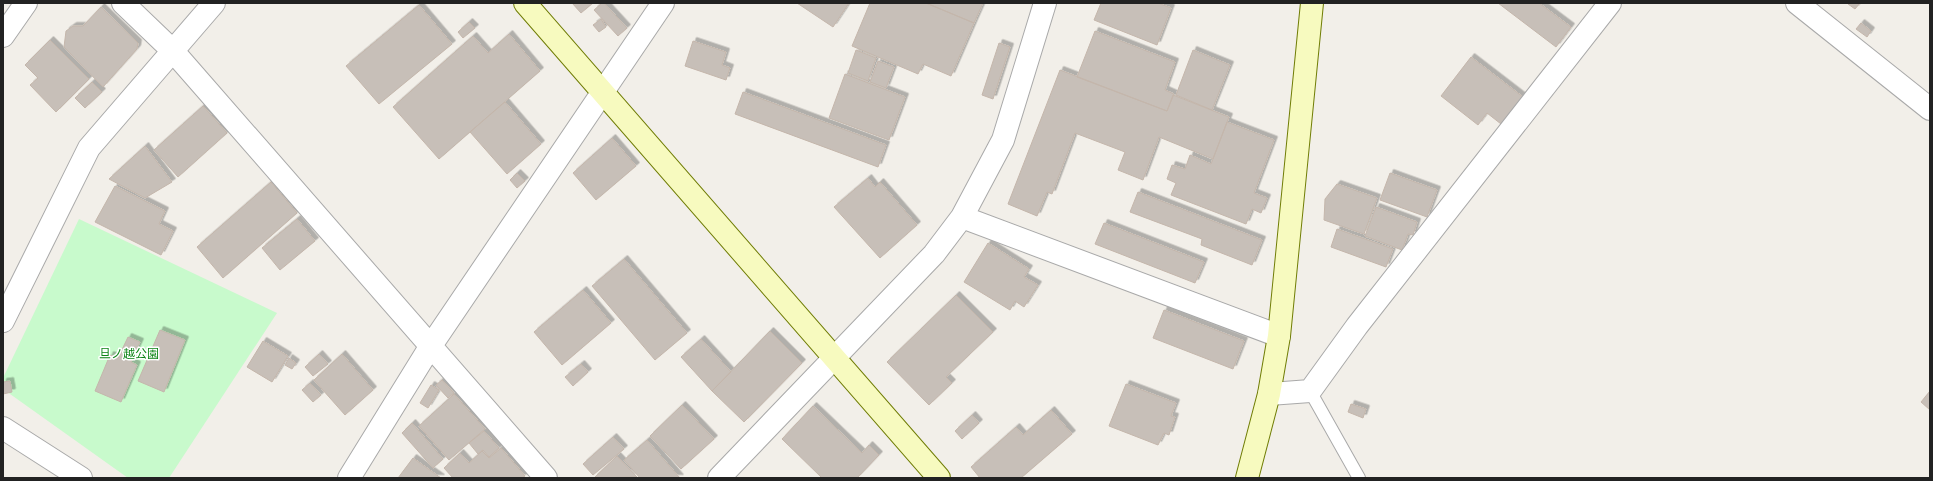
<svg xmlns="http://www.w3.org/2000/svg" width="1933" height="481" font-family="'PT Sans Narrow','Noto Sans JP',sans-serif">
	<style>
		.park { fill: #c8facc }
		.building { fill: #c7bfb8; stroke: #c4b6ab; filter: url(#shadow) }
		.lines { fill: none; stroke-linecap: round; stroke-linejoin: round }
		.lane-casing { stroke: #a9a9a9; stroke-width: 14 }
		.street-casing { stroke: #a9a9a9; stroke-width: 24 }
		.secondary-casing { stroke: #707d05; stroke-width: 24 }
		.lane { stroke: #fff; stroke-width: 12 }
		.street { stroke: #fff; stroke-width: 22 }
		.secondary { stroke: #f7fabf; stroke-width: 22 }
		.labels { text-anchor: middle; stroke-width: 3; stroke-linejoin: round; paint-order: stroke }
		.park-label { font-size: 12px; fill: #0c8416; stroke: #fff }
	</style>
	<defs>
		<filter id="shadow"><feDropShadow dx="3.5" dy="-3.5" stdDeviation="0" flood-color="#0004"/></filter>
	</defs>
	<rect width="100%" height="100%" fill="#f2efe9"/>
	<path class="park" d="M79 219 277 313 169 478H128L3 389V378Z"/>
	<path class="building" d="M572 3H593L581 13Z
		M602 3H604L627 28 618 36 594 10Z
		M797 3H849L833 27Z
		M870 3H926L974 23 951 76 923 64 918 74 852 46Z
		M926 3H983L974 23Z
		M1101 3H1158L1171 8 1157 45 1094 20Z
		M1498 3H1539L1571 27 1556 47Z
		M1849 3H1860L1855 9 1848 4Z
		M419 5 452 44 379 104 346 66Z
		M101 7 138 43 137 49 103 87 64 47 66 31 73 26H83Z
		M601 19 606 27 599 32 593 25Z
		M469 22 475 28 463 38 458 32Z
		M1861 23 1871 31 1867 37 1856 29Z
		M1095 31 1175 62 1165 90 1174 94 1167 111 1077 77Z
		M509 34 540 71 439 159 393 107 473 36 488 53Z
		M50 40 89 79 56 112 30 85 38 78 25 65Z
		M693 41 726 52 722 65 730 68 726 80 685 66Z
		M999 43 1010 47 993 99 982 95Z
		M856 50 876 58 868 81 848 73Z
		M1193 50 1230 65 1212 110 1176 95Z
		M1471 57 1523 97 1501 124 1487 113 1478 125 1441 96Z
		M878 61 894 67 886 88 870 82Z
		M1060 70 1167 111 1173 95 1229 117 1213 159 1159 137 1143 180 1118 170 1125 152 1075 133 1052 194 1047 192 1037 216 1008 204Z
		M845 74 905 97 889 140 829 118Z
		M92 82 102 92 85 108 75 98Z
		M743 92 886 145 878 167 735 114Z
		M505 102 541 144 507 174 470 132Z
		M203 106 227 133 178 177 154 150Z
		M1227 122 1274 140 1254 193 1267 198 1261 213 1252 209 1246 224 1171 195 1176 183 1167 179 1172 165 1185 169 1190 155 1211 164Z
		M612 138 636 166 596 200 573 173Z
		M145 146 172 182 145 198 109 179Z
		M517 173 525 181 517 188 510 180Z
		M1390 173 1437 190 1427 217 1380 200Z
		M868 178 875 187 880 182 917 225 880 258 834 207Z
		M271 182 297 213 223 278 197 247Z
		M1337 184 1377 198 1364 234 1324 220 1325 199Z
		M115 186 165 211 159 224 173 231 161 255 95 222Z
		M1138 192 1262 240 1252 265 1201 245 1202 239 1130 212Z
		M1376 207 1417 222 1413 235 1408 234 1402 250 1365 236Z
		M297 219 315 241 280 270 262 248Z
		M1104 223 1204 262 1195 283 1095 244Z
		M1337 229 1393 249 1386 267 1331 247Z
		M988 243 1029 269 1024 277 1038 285 1024 307 1015 301 1010 310 964 282Z
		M624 259 687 333 655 360 592 286Z
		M583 290 611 323 562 365 534 332Z
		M956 295 993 332 946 377 952 383 929 405 887 362Z
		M1164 310 1244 341 1233 369 1153 338Z
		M160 330 185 340 164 392 138 381Z
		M770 331 802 363 744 422 712 391Z
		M128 337 140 342 131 362 137 365 121 402 95 391 110 355 118 358Z
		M701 339 731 372 712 391 681 357Z
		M263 341 288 356 272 382 247 367Z
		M319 354 328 364 313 376 305 367Z
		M342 354 373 390 345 415 314 380Z
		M289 358 296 363 292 369 285 365Z
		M581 364 588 372 573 386 565 377Z
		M442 380 454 393 448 398 436 385Z
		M10 381 12 392 3 394V382Z
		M310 383 321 395 313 402 302 390Z
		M1126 384 1176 403 1171 416 1175 417 1169 435 1164 433 1158 445 1109 426Z
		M431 385 439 390 428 408 420 403Z
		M1930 391V410L1921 402Z
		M454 394 485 429 449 460 419 426Z
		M1351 404 1366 409 1363 418 1348 412Z
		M682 405 714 439 681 469 650 436Z
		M813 406 862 453 869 445 879 455 857 478H822L782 439Z
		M1051 410 1072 434 1021 478H980L971 467 1016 427 1023 435Z
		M972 415 979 423 962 439 955 431Z
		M412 423 443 459 433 468 402 433Z
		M484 431 499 448 489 457 483 450 478 454 469 443Z
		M613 437 624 449 593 475 583 464Z
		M647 440 680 478H640L624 460Z
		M501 448 525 476 522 478H453L444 468 460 453 469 463 482 451 489 458Z
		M617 456 637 477 594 478Z
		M413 458 441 478H398Z"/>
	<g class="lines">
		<defs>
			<path id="lane" d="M1310 391 1359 478"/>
			<path id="street" d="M123 3 172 50 546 478
				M1797 3 1930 109
				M3 36 26 3
				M962 217 1279 336
				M3 321 89 148 214 3
				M1269 394 1310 391 1357 326 1610 3
				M3 428 81 478
				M349 478 430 347 663 3
				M719 478 934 254 962 217 1003 140 1045 3"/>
			<path id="secondary" d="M525 3 939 478
				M1247 478 1269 394 1279 336 1312 3"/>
		</defs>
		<use href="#lane" class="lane-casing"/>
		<use href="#street" class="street-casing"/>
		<use href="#secondary" class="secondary-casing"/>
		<use href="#lane" class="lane"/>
		<use href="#street" class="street"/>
		<use href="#secondary" class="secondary"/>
	</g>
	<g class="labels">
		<g class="park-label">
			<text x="129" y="358">旦ノ越公園</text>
		</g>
	</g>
	<rect width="1933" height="481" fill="none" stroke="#222222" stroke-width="8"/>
</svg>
